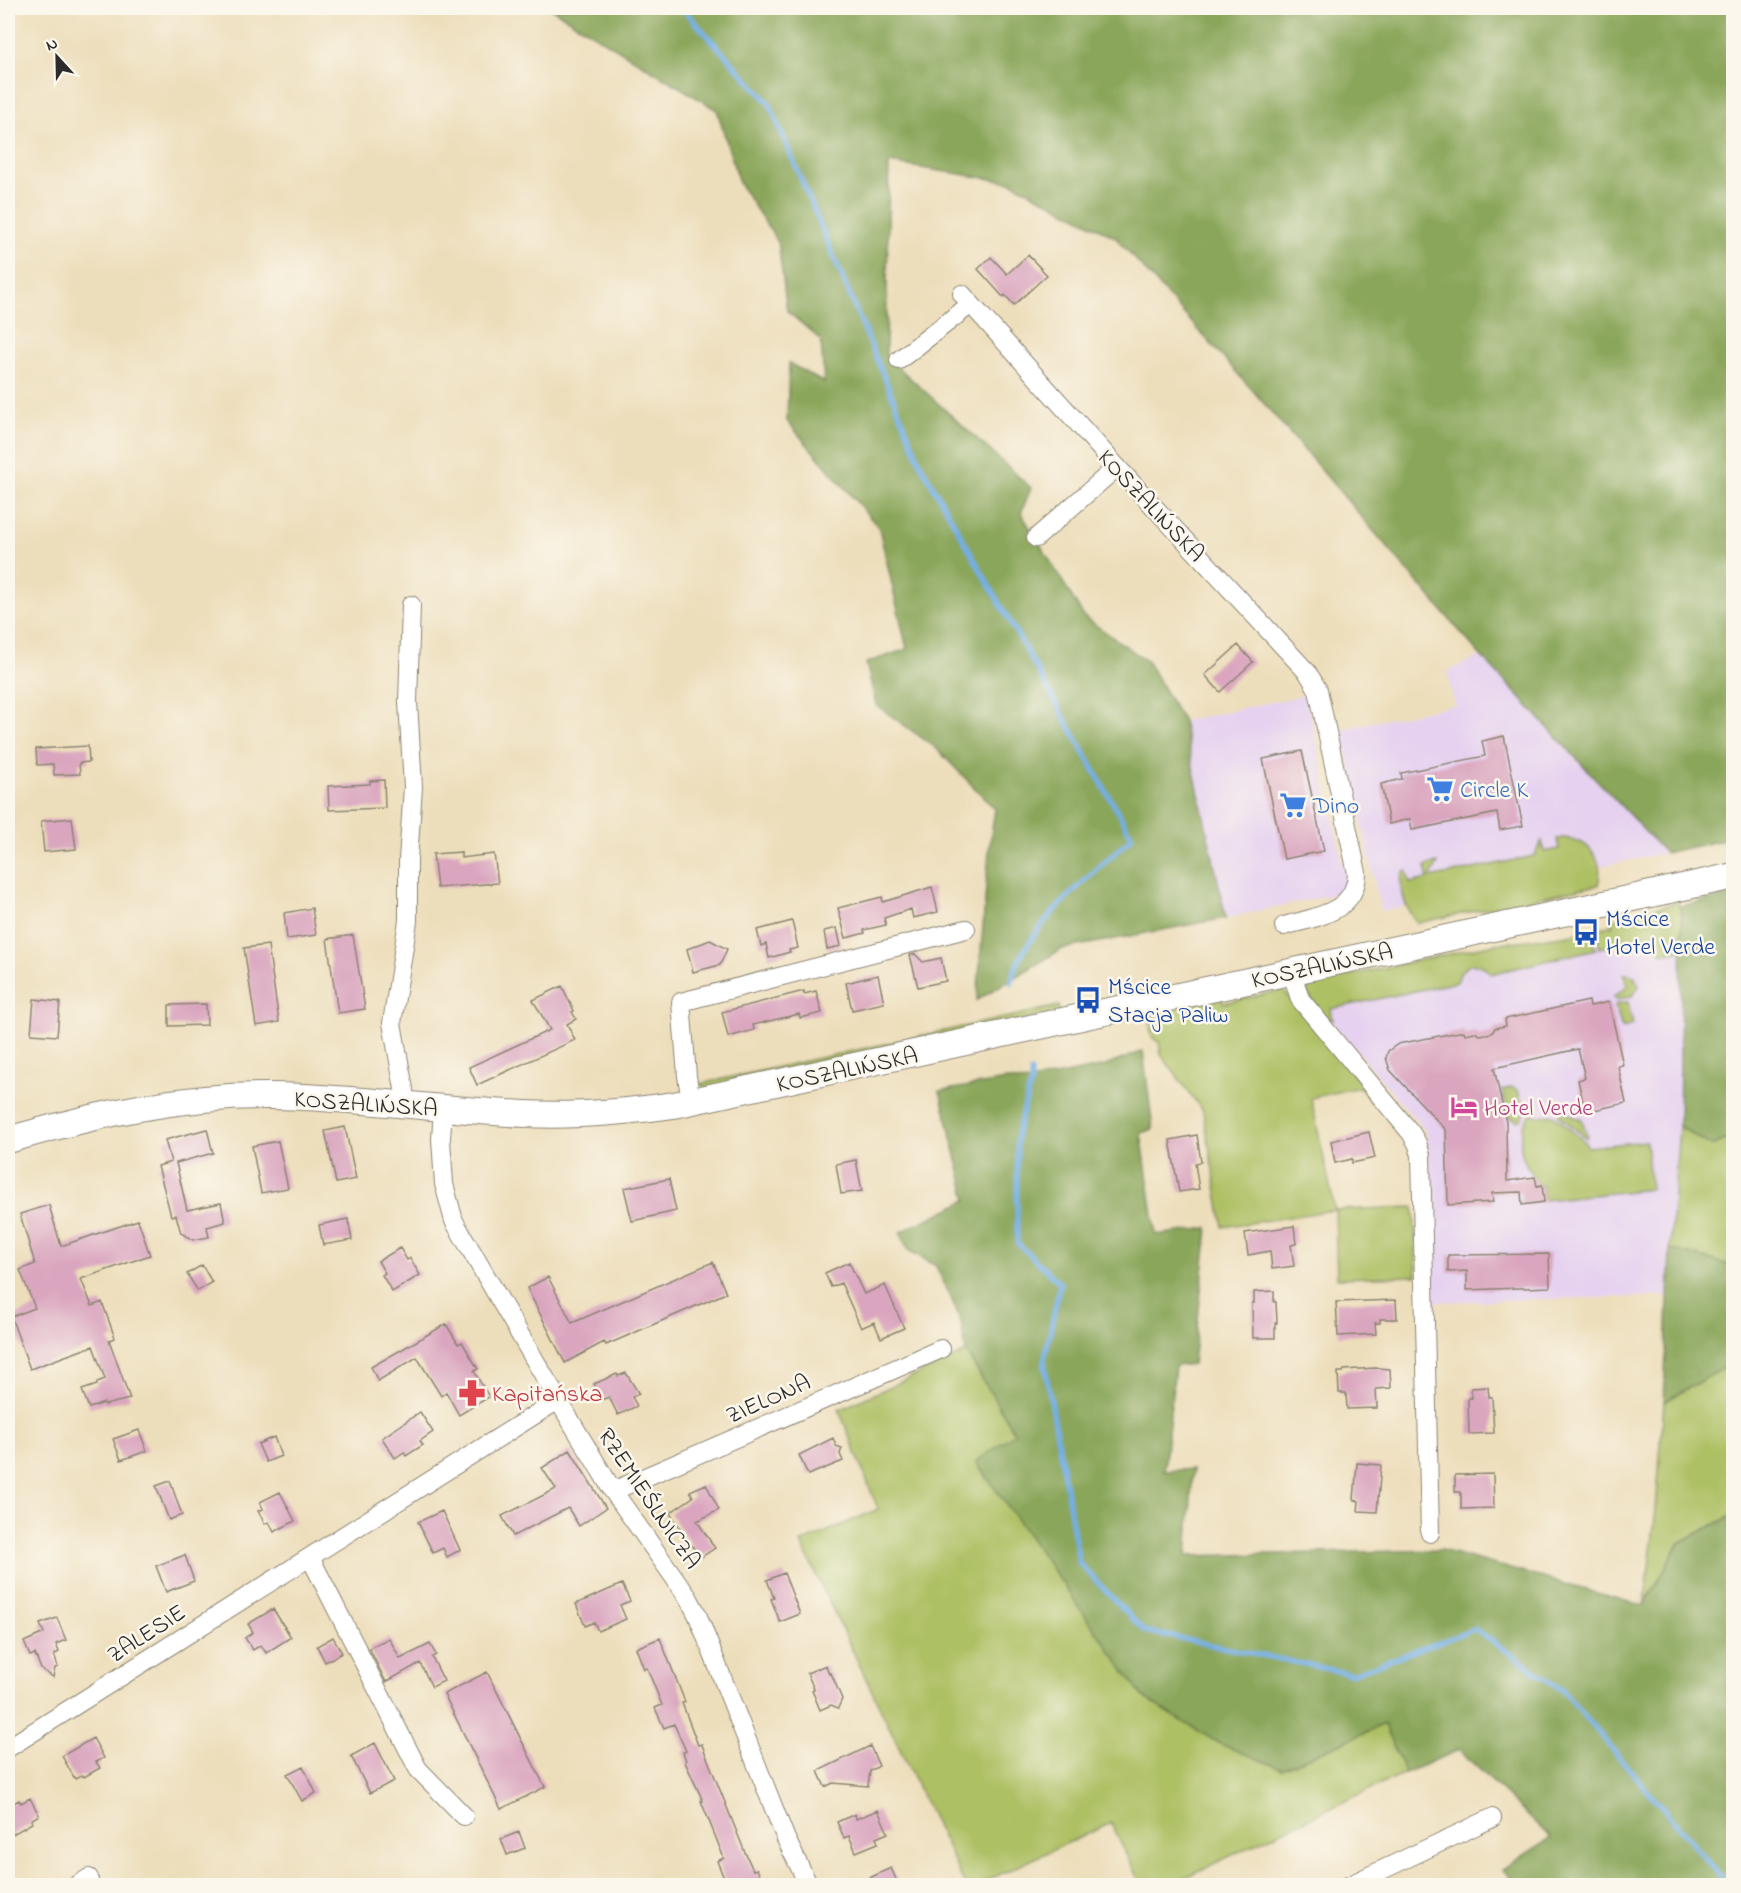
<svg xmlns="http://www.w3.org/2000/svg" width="1741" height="1893" font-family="'Indie Flower',sans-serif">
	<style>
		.built { fill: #e6d2f0 }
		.green { fill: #adc064; stroke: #6c7648; stroke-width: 1.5 }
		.forest { fill: #8aa65a; stroke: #5a6842; stroke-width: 1.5 }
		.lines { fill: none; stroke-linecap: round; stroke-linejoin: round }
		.stream { stroke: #73afe5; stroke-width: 5 }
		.building { fill: #daa6bf }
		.minor-casing { stroke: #8c8473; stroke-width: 20 }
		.secondary-casing { stroke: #8c8473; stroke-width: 28 }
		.minor { stroke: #fff; stroke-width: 18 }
		.secondary { stroke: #fff; stroke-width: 26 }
		.labels { text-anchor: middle; stroke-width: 5; stroke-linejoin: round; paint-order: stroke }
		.street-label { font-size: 24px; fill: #2b2b2b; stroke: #fbf7ec }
		.shop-label { font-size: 24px; fill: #366cbe; stroke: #fbf7ec; text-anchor: start }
		.transit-label { font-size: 24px; fill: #164399; stroke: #fbf7ec; text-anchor: start }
		.hotel-label { font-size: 24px; fill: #b23c85; stroke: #fbf7ec; text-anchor: start }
		.health-label { font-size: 24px; fill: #be3a42; stroke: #fbf7ec; text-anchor: start }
	</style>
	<rect width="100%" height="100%" fill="#fbf7ec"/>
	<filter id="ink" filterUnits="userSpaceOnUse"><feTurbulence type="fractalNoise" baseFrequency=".0167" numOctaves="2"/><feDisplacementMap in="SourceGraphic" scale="12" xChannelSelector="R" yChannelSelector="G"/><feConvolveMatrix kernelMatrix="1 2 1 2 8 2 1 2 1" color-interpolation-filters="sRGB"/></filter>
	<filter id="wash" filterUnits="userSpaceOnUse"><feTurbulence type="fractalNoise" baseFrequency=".008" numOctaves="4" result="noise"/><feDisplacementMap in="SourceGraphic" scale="24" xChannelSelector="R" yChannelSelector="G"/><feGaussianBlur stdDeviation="1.35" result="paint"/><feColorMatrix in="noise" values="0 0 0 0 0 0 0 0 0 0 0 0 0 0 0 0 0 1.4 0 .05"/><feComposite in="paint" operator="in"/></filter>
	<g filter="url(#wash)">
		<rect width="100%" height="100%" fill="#eddebb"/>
		<path class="built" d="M1481 656 1665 853 1381 911 1341 729 1455 705 1447 672Z
			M1306 695 1349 891 1226 918 1183 721Z
			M1682 916 1679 1126 1668 1296 1433 1302 1427 1133 1310 997Z"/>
		<path class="green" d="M1563 838C1589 840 1605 858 1598 885L1418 923C1406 912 1396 885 1404 871L1406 870 1410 883 1428 879 1425 866 1438 863 1430 878 1534 856 1542 841 1544 852 1559 849 1557 839Z
			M1678 902 1682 916 1681 950 1662 954 1656 936 1599 948 1597 929 1613 925 1611 920Z
			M1589 931 1596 949 1491 974 1483 966 1471 964 1461 971 1457 982 1331 1009 1333 1020 1324 1016 1307 993 1309 984 1495 944 1563 936Z
			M1624 974C1633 973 1638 979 1639 987L1632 996 1616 1000 1614 997 1627 986Z
			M1283 990 1375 1099 1372 1103 1359 1087 1311 1098 1335 1210 1414 1207 1417 1276 1337 1278 1335 1210 1223 1227 1203 1111 1161 1055 1159 1042 1152 1038C1149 1025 1148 1020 1158 1011L1222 997 1223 1003Z
			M1628 1002 1633 1025 1622 1028 1615 1006 1618 1003Z
			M1059 1006 1060 1012 706 1089 700 1084Z
			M1513 1087 1518 1091 1525 1110 1521 1120 1518 1121 1508 1116 1502 1090Z
			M1561 1110 1582 1120 1587 1135 1586 1138 1559 1115Z
			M1531 1114 1539 1116 1554 1115 1586 1143 1588 1147 1646 1141 1651 1189 1544 1200 1542 1185 1537 1186C1535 1174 1528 1170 1524 1160 1518 1146 1520 1124 1531 1114Z
			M1679 1126 1711 1146 1733 1137V1266L1670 1249Z
			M966 1352 1016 1434 976 1462 1282 1769 1385 1724 1405 1773 1169 1885H1141L1111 1823 977 1885H965L801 1543 878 1509 839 1410Z
			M1733 1362V1515L1679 1543 1644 1606 1656 1510 1664 1402Z"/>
		<path class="forest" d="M550 8H1733V838L1665 853 1481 656 1255 393 1115 237 1011 182 889 163 886 356 1031 488 1021 513 1084 617 1147 661 1183 721 1226 918 1062 949 977 1000 989 849 995 809 936 748 876 705 866 663 907 649 879 528 787 421 789 363 824 383 821 340 787 311 778 242 739 183 717 110Z
			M1733 895V1137L1711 1146 1679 1126 1682 916 1680 906Z
			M1143 1051 1153 1129 1141 1133 1156 1235 1208 1228 1193 1364 1175 1366 1164 1471 1193 1469 1187 1556 1442 1550 1644 1606 1679 1543 1733 1515V1885H1520L1502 1869 1551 1838 1459 1750 1405 1773 1384 1724 1282 1769 1218 1743 1143 1697 976 1462 1015 1433 966 1352 960 1318 936 1266 908 1250 900 1232 967 1200 940 1091 1006 1080 1026 1082 1105 1066Z
			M1670 1249 1733 1266 1734 1362 1664 1402Z"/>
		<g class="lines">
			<path class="stream" d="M682 8 769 103 922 467 1132 837C1093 874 1022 929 1011 983
				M1031 1072V1083L1017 1133V1243L1060 1283 1044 1361 1079 1563 1144 1631 1352 1674 1475 1629 1562 1690 1720 1876 1734 1884"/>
		</g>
		<g id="blocks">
			<path class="building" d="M1028 255 1047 275 1014 305 1005 295 1003 297 978 269 991 257 1007 274Z
				M1238 645 1253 662 1220 692 1205 675Z
				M1504 736 1523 826 1500 830 1497 813 1412 830 1410 819 1389 824 1381 784 1402 779 1401 773 1485 756 1482 741Z
				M88 746 89 762 79 763 80 774 54 775 53 764 37 765 36 749Z
				M1302 751 1324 851 1284 859 1263 759Z
				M384 780 385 808 329 810 328 786 370 784V781Z
				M72 818 76 849 44 852 41 821Z
				M461 852V858L494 854 498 883 437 888 433 854Z
				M932 887 938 912 913 918 911 909 884 918 886 925 864 930 865 933 846 938 838 908 882 897 883 902Z
				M312 908 316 935 287 939 284 913Z
				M792 921 798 948 789 950 790 952 769 958 766 944 761 946 757 930Z
				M837 928 841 946 827 949 824 931Z
				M353 935 365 1009 338 1013 327 939Z
				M710 940 727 949 720 965 693 972 687 949Z
				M268 945 279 1022 256 1026 244 948Z
				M915 954 923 962 941 958 946 981 918 987 910 955Z
				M878 975 884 1003 852 1010 846 983Z
				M562 986 574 1011 572 1012 576 1019 567 1024 575 1040 477 1085 469 1067 550 1030 533 1000Z
				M804 991V994L816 991 822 1013 800 1018 799 1014 753 1025 754 1030 728 1037 722 1012Z
				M34 999 60 1002 57 1036 31 1034Z
				M1589 1001 1590 1006 1609 1002 1623 1065 1618 1066 1626 1103 1585 1112 1578 1080 1585 1078 1578 1049 1494 1068 1506 1122 1507 1181 1535 1177 1537 1186 1542 1185 1544 1202 1522 1205 1521 1192 1492 1193 1493 1202 1448 1205 1446 1130 1390 1070 1386 1058 1388 1051 1398 1044 1464 1031 1465 1034 1475 1032 1480 1035 1492 1033 1495 1028 1506 1026 1505 1019Z
				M206 1004 207 1025 169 1026V1005Z
				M345 1127 356 1179 336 1183 325 1131Z
				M207 1129 213 1153 176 1163 187 1210 221 1203 225 1222 207 1227 209 1237 193 1240 181 1233 176 1215 171 1216 158 1166 171 1162 165 1140Z
				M1369 1132 1375 1158 1352 1163V1159L1335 1163 1331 1141Z
				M1197 1135 1201 1162 1195 1163 1199 1189 1179 1192 1170 1140Z
				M278 1141 288 1188 261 1193 252 1146Z
				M856 1160 862 1191 841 1194 836 1164Z
				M669 1179 676 1211 632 1221 624 1188Z
				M49 1205 61 1246 138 1220 150 1255 81 1279 92 1306 102 1302 115 1338 109 1340 130 1399 105 1405 104 1403 89 1408 82 1390 97 1385V1382L105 1379 93 1346 30 1369 11 1317 35 1308 20 1270 35 1264 20 1214Z
				M348 1219 352 1240 323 1245 319 1225Z
				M1294 1226 1296 1244 1291 1245 1294 1266 1272 1269 1270 1251 1248 1255 1245 1233Z
				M400 1248 407 1260 410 1258 420 1275 392 1292 382 1275 385 1273 378 1261Z
				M1549 1254 1550 1287 1467 1290V1271L1448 1272V1255Z
				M713 1262 726 1293 606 1345 604 1342 565 1363 527 1288 548 1277 572 1323Z
				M849 1262 864 1294 885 1285 904 1328 881 1338 874 1322 861 1328 841 1283 831 1287 825 1273Z
				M202 1265 212 1282 198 1291 187 1274Z
				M1274 1291V1302H1276L1277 1323H1275V1338H1253L1252 1303H1254V1292Z
				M1396 1300 1397 1319H1380V1323H1375L1376 1334 1338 1336 1336 1302Z
				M446 1324 458 1344 462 1342 478 1369 474 1371 489 1397 459 1415 446 1392 441 1396 417 1357 378 1381 371 1367Z
				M1375 1368 1390 1369 1391 1388 1376 1389 1377 1408 1347 1409 1346 1393H1339L1338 1372H1343L1344 1370Z
				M626 1373 639 1394 632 1397 637 1406 618 1415 609 1397 601 1400 594 1384 617 1374 618 1376Z
				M1488 1387 1489 1397H1492L1494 1433 1469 1434 1468 1398H1472L1471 1388Z
				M420 1412 433 1432 420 1441 423 1445 406 1456 404 1452 395 1458 382 1438Z
				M139 1430 147 1451 121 1460 113 1439Z
				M274 1437 281 1456 266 1462 258 1444Z
				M833 1438 836 1446 842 1448 840 1454 843 1461 808 1475 799 1455Z
				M570 1450 606 1508 579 1526 568 1508 513 1536 502 1516 556 1489 542 1468Z
				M1357 1463 1381 1465 1377 1512 1358 1511 1359 1501 1354 1500Z
				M1493 1474 1494 1508 1461 1509V1492H1455V1475Z
				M170 1481 182 1515 169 1520 156 1486Z
				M706 1484 719 1510 697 1521 715 1548 700 1558 670 1513 693 1497 690 1491Z
				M280 1492 295 1521 274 1532 269 1522 265 1524 258 1511 263 1509 260 1502Z
				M442 1511 460 1550 447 1557 443 1548 433 1553 418 1522Z
				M185 1555 194 1581 166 1592 156 1566Z
				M784 1573 800 1614 780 1622 771 1599 774 1598 767 1580Z
				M622 1584 630 1601 620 1605 626 1619 598 1631 594 1622 585 1626 576 1604Z
				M273 1609 291 1637 266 1653 261 1645 253 1650 245 1638 253 1632 248 1624Z
				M57 1618 66 1640 56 1644 59 1652 54 1655 58 1667 55 1668 53 1677 41 1669 35 1654 30 1656 24 1642 44 1633 40 1624Z
				M333 1637 342 1653 325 1662 317 1646Z
				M389 1638 400 1659 430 1644 436 1655 432 1657 444 1681 432 1687 420 1663 386 1682 369 1648Z
				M660 1638 685 1702 682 1703 698 1745 702 1744V1745L744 1850 753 1870 757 1869 764 1886H727L717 1861 724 1858 701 1801H703L685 1762 686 1761 683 1752 686 1751 674 1724 664 1728 655 1708 662 1705 647 1668 644 1669 636 1648Z
				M826 1665 829 1674 831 1673 842 1699 838 1708 831 1705 820 1710 812 1690 814 1689 807 1673Z
				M487 1672 545 1787 501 1809 444 1694Z
				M93 1738 104 1758 96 1762 100 1768 84 1777 83 1775 75 1779 62 1756Z
				M375 1743 394 1781 370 1793 351 1756Z
				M870 1746 879 1766 870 1771 868 1786 833 1783 825 1787 818 1771Z
				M303 1766 316 1793 302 1801 287 1774Z
				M30 1798 39 1815 31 1820 32 1823 8 1837V1806L19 1800 21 1803Z
				M878 1810 888 1833 876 1838 878 1843 856 1852 849 1836 844 1838 837 1822 855 1814 856 1819Z
				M519 1832 525 1848 507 1855 501 1839Z
				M891 1868 899 1886H853L882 1872Z"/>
		</g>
	</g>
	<g filter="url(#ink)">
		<use href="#blocks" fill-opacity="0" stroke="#8c8473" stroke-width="1.5"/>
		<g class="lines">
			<defs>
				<path id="minor" d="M962 294 1117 467 1308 673 1318 690 1357 873C1356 913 1315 917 1284 926
					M899 360 971 304
					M1036 538 1117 467
					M1292 973 1300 999 1411 1133 1417 1143 1421 1155 1430 1533
					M691 1102 687 1076 681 1002 966 929
					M404 1105V1089L392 1023 408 921V860L413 787 408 702 411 605
					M443 1109 441 1139 444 1184 454 1221 558 1400 613 1491 688 1597 697 1614 786 1839 809 1886
					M613 1491 941 1349
					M310 1557 418 1769 464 1816
					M8 1748 558 1400
					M76 1886 89 1878
					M1348 1886 1492 1818"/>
				<path id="secondary" d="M8 1140C94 1115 180 1095 271 1096 356 1097 440 1110 525 1114 575 1117 625 1112 674 1105L1734 876"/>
			</defs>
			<use href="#minor" class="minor-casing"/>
			<use href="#secondary" class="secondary-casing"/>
			<use href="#minor" class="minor"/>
			<use href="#secondary" class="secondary"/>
		</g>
	</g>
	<defs>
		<symbol id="supermarket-bare" viewBox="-9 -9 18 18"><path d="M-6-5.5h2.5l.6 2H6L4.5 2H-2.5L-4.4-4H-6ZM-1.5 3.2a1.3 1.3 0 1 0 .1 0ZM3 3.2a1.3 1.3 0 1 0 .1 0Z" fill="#3f7fe0" stroke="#fbf7ec" stroke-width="2.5" paint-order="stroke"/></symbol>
		<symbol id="bus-bare" viewBox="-9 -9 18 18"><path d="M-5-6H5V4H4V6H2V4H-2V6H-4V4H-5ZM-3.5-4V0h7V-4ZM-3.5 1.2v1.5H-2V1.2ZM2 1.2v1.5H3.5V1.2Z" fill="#1a4fb4" stroke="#fbf7ec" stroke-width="2.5" paint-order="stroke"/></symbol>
		<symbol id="hotel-bare" viewBox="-9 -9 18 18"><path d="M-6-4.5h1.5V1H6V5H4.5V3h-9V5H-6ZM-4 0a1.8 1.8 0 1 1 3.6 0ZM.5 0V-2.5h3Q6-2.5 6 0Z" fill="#d1479c" stroke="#fbf7ec" stroke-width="2.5" paint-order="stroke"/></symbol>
		<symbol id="pharmacy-bare" viewBox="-9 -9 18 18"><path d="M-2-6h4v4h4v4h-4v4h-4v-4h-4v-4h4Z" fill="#e0444e" stroke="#fbf7ec" stroke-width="2.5" paint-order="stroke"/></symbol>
	</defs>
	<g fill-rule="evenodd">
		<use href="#supermarket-bare" x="1421" y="770" width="38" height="38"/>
		<use href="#supermarket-bare" x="1274" y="786" width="38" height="38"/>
		<use href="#bus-bare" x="1567" y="913" width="38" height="38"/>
		<use href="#bus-bare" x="1069" y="981" width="38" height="38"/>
		<use href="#hotel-bare" x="1445" y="1088" width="38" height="38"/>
		<use href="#pharmacy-bare" x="453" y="1374" width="38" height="38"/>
	</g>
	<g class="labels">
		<g class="street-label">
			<text transform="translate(1152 505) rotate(47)" y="8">KOSZALIŃSKA</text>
			<text transform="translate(1322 965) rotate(-12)" y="8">KOSZALIŃSKA</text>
			<text transform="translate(847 1069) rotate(-12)" y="8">KOSZALIŃSKA</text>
			<text transform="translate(366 1103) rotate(4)" y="8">KOSZALIŃSKA</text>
			<text transform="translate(768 1398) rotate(-24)" y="8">ZIELONA</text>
			<text transform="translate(650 1498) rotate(56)" y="8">RZEMIEŚLNICZA</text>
			<text transform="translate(146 1633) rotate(-33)" y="8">ZALESIE</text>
		</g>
		<g class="shop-label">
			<text x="1460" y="797">Circle K</text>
			<text x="1313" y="813">Dino</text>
		</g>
		<g class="transit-label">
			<text x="1606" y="926">Mścice<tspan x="1606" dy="28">Hotel Verde</tspan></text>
			<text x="1108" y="994">Mścice<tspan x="1108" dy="28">Stacja Paliw</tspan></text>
		</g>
		<g class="hotel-label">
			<text x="1484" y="1115">Hotel Verde</text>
		</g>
		<g class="health-label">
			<text x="492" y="1401">Kapitańska</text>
		</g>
	</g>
	<rect width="1741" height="1893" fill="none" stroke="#fbf7ec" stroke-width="30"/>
	<g transform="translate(57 57) rotate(338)" stroke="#fbf7ec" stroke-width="4.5" paint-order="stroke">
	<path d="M0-4.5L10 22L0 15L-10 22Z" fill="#2b2b2b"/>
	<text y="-9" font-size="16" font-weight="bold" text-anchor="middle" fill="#2b2b2b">N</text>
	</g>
</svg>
